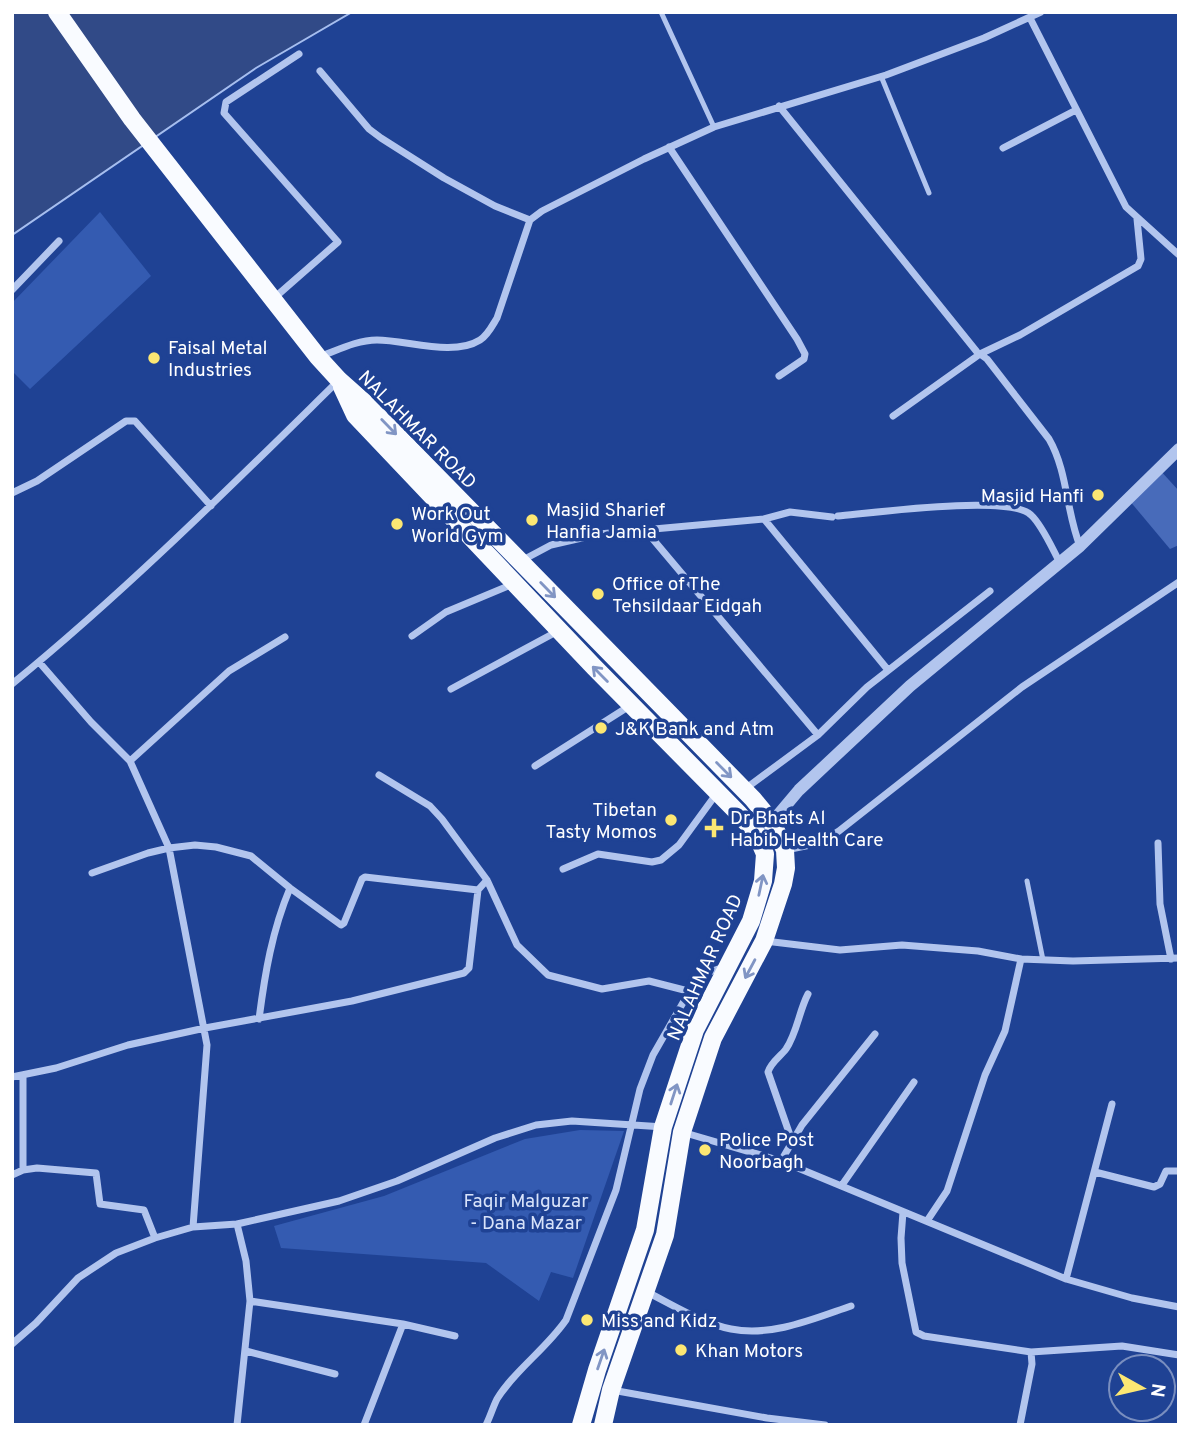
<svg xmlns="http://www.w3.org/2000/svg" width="1191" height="1437" font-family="Overpass,sans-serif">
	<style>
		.green { fill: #345bb1 }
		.water { fill: #314a87; stroke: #a6beef; stroke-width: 2 }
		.building { fill: #486bba }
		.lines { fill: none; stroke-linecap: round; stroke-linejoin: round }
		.service { stroke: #b2c5ee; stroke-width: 5 }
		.minor { stroke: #b2c5ee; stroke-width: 7 }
		.tertiary { stroke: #b2c5ee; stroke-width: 12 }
		.primary { stroke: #f9fbff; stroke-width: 18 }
		.oneway { stroke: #8195c4 }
		.poi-dot { fill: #fce773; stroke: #1f4294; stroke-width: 2.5 }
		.labels { text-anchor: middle; stroke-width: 7; stroke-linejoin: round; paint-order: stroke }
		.poi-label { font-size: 19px; fill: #fff; stroke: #1f4294; text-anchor: start }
		.street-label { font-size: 19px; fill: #fff; stroke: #1f4294 }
		.park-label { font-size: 19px; fill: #d8e3fa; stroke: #1f4294 }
	</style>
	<rect width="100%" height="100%" fill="#1f4294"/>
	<path class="green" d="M100 212 151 276 30 389 12 371V303Z
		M580 1130 624 1131 573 1278 551 1272 539 1301 486 1263 281 1248 274 1226 384 1196 525 1139Z"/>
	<path class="water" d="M12 12H352L256 68 12 235Z"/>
	<path class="building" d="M1159 469 1179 491V545L1170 549 1129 500Z"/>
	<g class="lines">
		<path class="service" d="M661 12 714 127
			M881 76 929 193
			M1027 881 1043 960"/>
		<path class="minor" d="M1030 18 1126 207 1179 255
			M320 71 369 129 381 138 444 178 495 206 530 220 542 211 644 159 714 127 886 75 984 38 1041 12
			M779 106 977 352 987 359 1049 439C1068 472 1066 512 1080 546
			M669 147 797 339 805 354 804 359 779 376
			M1003 148 1076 110
			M12 290 59 241
			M273 299 338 242 224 113 226 102 299 54
			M319 357C338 350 357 340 377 340 407 340 453 357 480 340 488 335 492 326 497 318L530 220
			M893 416 980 354 1020 335 1138 266 1141 259 1137 219
			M12 493 37 481 126 421H135L211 506
			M838 516C871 513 1011 494 1031 515 1042 525 1052 548 1059 561
			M832 517 790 512 764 519 888 670
			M646 531 818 735
			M521 561 551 545 599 534 764 519
			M412 636 446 612 513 584
			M39 662 91 722 130 761 169 848 207 1045 193 1227
			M12 684C127 590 232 485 338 381
			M451 689 558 631
			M130 761 229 671 285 637
			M535 766 631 705
			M379 775 430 806 442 819 487 880 517 945 548 975 602 989 649 981 688 991
			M745 789 818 735 867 687 990 591
			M1158 843 1160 904 1171 959
			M786 850 820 843 839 831 1022 687 1179 582
			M563 869 598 854 652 862 661 860 679 845 717 793
			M92 873 148 853 169 848 195 845 216 847 251 856 290 888 341 925 344 923 362 879 365 877 478 890
			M765 941 840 950 902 945 978 951 1021 959 1073 961 1179 958
			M259 1019C265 973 272 931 290 888
			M23 1075V1170L37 1168 96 1173 100 1204 144 1210 155 1238
			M12 1077 56 1068 128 1045 205 1028 352 1001 464 973 469 968 478 890 487 880
			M682 1132 781 1161 1066 1279 1132 1298 1179 1307
			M792 1141 768 1072C771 1062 780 1057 786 1049 797 1033 799 1011 808 994
			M781 1161 802 1125 875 1034
			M1095 1172 1154 1187 1160 1184 1166 1171H1179
			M12 1175 23 1170
			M842 1185 914 1082
			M903 1212 901 1238 902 1263 916 1332 924 1336 1031 1352 1122 1346 1179 1355
			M927 1221 947 1191 985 1075 1005 1031 1021 959
			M237 1224 246 1261 250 1301 237 1425
			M1066 1279 1112 1104
			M647 1292C673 1305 701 1323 731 1329 772 1337 813 1319 851 1306
			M250 1301 403 1324 455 1336
			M12 1344 36 1323 78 1278 116 1253 155 1238 193 1227 237 1224 339 1201 397 1181 495 1138 536 1125 572 1121 664 1127
			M246 1351 335 1374
			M612 1390 767 1418 825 1425
			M364 1425 403 1324
			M486 1425C490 1417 493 1407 497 1399 515 1370 546 1349 566 1320L616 1190 640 1089 653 1055 696 980 704 974 724 967
			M1020 1425 1032 1364 1031 1352"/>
		<path class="tertiary" d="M756 833 772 822 799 790 910 686 1080 546 1179 449"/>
		<path class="primary" d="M57 12 132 119 318 357 339 380 366 404 753 799 772 822 785 850 786 868 783 884 764 941 713 1038 682 1132 665 1235 611 1390 603 1425
			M342 387 355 415 594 667 738 813 756 833 765 854 763 881 751 921 695 1030 663 1127 645 1230 597 1370 581 1425"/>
	</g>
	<defs><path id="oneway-shaft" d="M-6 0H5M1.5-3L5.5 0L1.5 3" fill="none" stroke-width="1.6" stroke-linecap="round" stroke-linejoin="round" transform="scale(1.75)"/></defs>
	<g class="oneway">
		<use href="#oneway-shaft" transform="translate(389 427) rotate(46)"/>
		<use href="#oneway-shaft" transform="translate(548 590) rotate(46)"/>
		<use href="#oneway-shaft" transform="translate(600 674) rotate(-135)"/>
		<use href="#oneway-shaft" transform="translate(724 770) rotate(45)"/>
		<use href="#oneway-shaft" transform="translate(761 885) rotate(-78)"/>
		<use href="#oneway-shaft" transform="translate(750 969) rotate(118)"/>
		<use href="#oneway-shaft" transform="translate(674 1094) rotate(-72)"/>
		<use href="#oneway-shaft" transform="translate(601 1359) rotate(-71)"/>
	</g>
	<g class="poi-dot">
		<circle cx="154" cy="358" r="7"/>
		<circle cx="1098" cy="495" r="7"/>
		<circle cx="532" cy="520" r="7"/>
		<circle cx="397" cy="524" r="7"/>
		<circle cx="598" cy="594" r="7"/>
		<circle cx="601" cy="728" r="7"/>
		<circle cx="671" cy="820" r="7"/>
		<path d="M710.5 817.5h7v7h7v7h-7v7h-7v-7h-7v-7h7z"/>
		<circle cx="705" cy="1150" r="7"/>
		<circle cx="587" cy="1320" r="7"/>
		<circle cx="681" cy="1350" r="7"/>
	</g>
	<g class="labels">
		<g class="poi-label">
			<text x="168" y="354">Faisal Metal<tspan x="168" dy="22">Industries</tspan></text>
			<text x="1084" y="502" text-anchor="end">Masjid Hanfi</text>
			<text x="546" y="516">Masjid Sharief<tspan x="546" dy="22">Hanfia Jamia</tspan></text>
			<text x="411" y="520">Work Out<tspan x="411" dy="22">World Gym</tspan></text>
			<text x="612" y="590">Office of The<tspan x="612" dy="22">Tehsildaar Eidgah</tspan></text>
			<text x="615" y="735">J&amp;K Bank and Atm</text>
			<text x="657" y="816" text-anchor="end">Tibetan<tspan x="657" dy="22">Tasty Momos</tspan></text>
			<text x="730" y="824">Dr Bhats Al<tspan x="730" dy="22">Habib Health Care</tspan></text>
			<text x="719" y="1146">Police Post<tspan x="719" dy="22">Noorbagh</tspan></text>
			<text x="601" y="1327">Miss and Kidz</text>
			<text x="695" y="1357">Khan Motors</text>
		</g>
		<g class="street-label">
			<text transform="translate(418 429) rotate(45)" y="7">NALAHMAR ROAD</text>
			<text transform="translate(704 967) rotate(-66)" y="7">NALAHMAR ROAD</text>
		</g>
		<g class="park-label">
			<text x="526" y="1207">Faqir Malguzar<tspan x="526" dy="22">- Dana Mazar</tspan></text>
		</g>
	</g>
	<rect width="1191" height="1437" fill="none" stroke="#ffffff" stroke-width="28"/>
	<g transform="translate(1142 1388) rotate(98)"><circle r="33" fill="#1f4294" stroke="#798ebf" stroke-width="2"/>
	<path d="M0-5L12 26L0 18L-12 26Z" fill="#fce773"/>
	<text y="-10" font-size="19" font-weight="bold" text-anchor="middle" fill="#ffffff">N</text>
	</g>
</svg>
